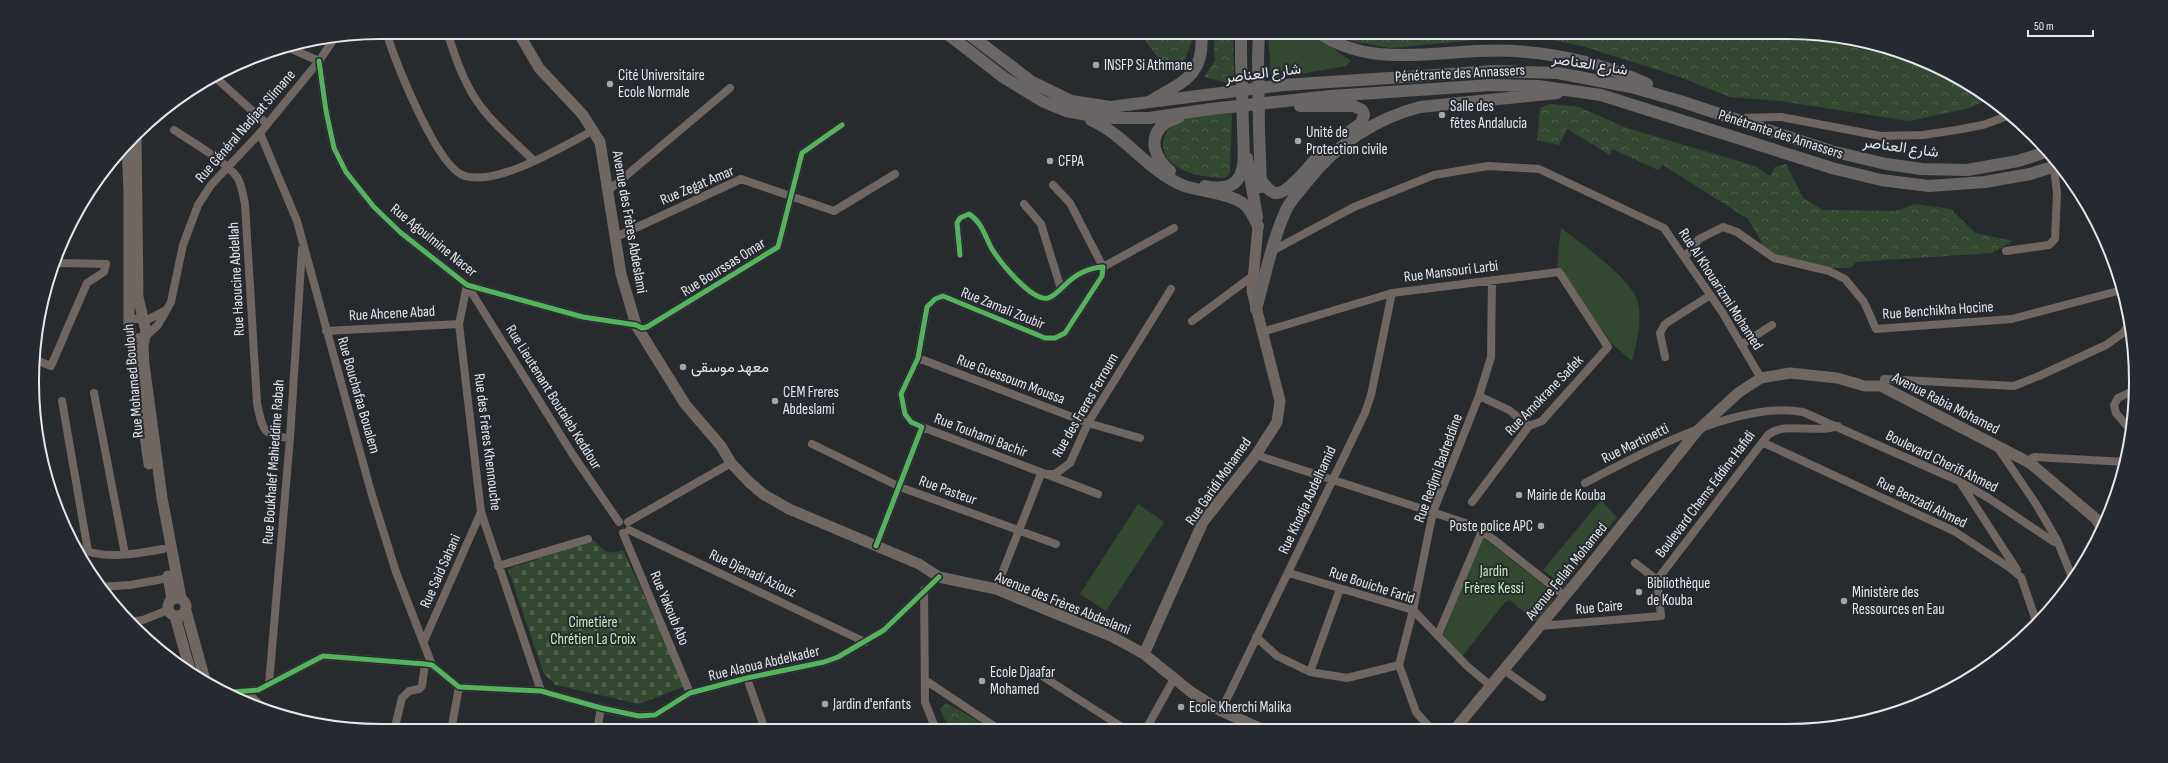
<svg xmlns="http://www.w3.org/2000/svg" width="2168" height="763" font-family="'Sofia Sans Condensed',Vazirmatn,sans-serif">
	<style>
		.green { fill: #324830 }
		.forest { fill: url(#forest-crowns) }
		.cemetery { fill: url(#cemetery-stones) }
		.lines { fill: none; stroke-linecap: round; stroke-linejoin: round }
		.minor { stroke: #6f6661; stroke-width: 8 }
		.major { stroke: #706662; stroke-width: 11 }
		.highway { stroke: #696564; stroke-width: 12 }
		.highway-bridge { stroke: #696564; stroke-width: 12 }
		.cycleway-casing { stroke: #262a30; stroke-width: 8 }
		.cycleway { stroke: #56b35d; stroke-width: 5 }
		.poi-dot { fill: #a2a5a9; stroke: #262a30; stroke-width: 1.5 }
		.labels { text-anchor: middle; stroke-width: 4; stroke-linejoin: round; paint-order: stroke }
		.street-label { font-size: 15px; fill: #e4e7eb; stroke: #262a30 }
		.poi-label { font-size: 15px; fill: #e4e7eb; stroke: #262a30; text-anchor: start }
		.park-label { font-size: 15px; fill: #c1f2bb; stroke: #262a30 }
		.rim { fill: none; stroke: #e4e7eb; stroke-width: 2 }
	</style>
	<defs>
		<pattern id="forest-crowns" width="20" height="18" patternUnits="userSpaceOnUse"><rect width="20" height="18" fill="#324830"/><path d="M2 6a3 3 0 1 1 6 0M12 15a3 3 0 1 1 6 0" fill="none" stroke="#50624e"/></pattern>
		<pattern id="cemetery-stones" width="16" height="16" patternUnits="userSpaceOnUse"><rect width="16" height="16" fill="#324830"/><path d="M2 7V4a2 2 0 0 1 4 0v3zM10 15v-3a2 2 0 0 1 4 0v3z" fill="#50624e"/></pattern>
	</defs>
	<rect width="100%" height="100%" fill="#282b2e"/>
	<path class="green" d="M1268 32H1310L1351 61 1346 66 1271 79Z
		M1561 228C1581 244 1633 279 1638 303 1642 323 1637 342 1632 361L1612 344 1557 266Z
		M1601 500 1617 517 1563 587 1543 570Z
		M1138 504 1164 522 1106 611 1080 594Z
		M1483 537 1556 595 1537 623 1510 600 1505 602 1461 658 1443 635Z"/>
	<path class="forest" d="M1138 32H1189L1192 41 1180 72 1168 70Z
		M1213 32H1233L1234 79 1228 83 1204 77 1215 61Z
		M1333 32H1786L1883 54 1889 48 1941 68 1990 98 1970 108 1909 121 1780 101 1730 97 1677 76 1582 46 1529 35 1390 48 1347 40Z
		M1550 104 1579 107 1627 128 1755 166 1770 176 1775 167 1786 164 1803 198 1823 210 1895 211 1915 204 1951 209 1975 233 2013 241 1992 253 1856 262 1850 268H1813L1764 252 1761 241 1748 219 1663 165 1658 170 1612 149 1610 155 1567 129 1559 145 1537 140 1540 108Z
		M1232 113 1230 173 1226 178C1205 178 1164 172 1163 145 1163 139 1166 132 1170 128 1185 114 1214 115 1232 113Z
		M946 703 951 705 992 730H950L940 709Z"/>
	<path class="cemetery" d="M594 540C602 550 610 556 623 550L684 682 683 687 639 704 556 685 544 674 508 569Z"/>
	<g class="lines">
		<path class="minor" d="M386 32C395 60 437 169 465 176 499 186 563 146 594 130
			M447 32C454 53 461 75 473 95 488 120 512 139 533 160
			M287 47 319 61
			M319 61 326 111 334 148 346 172 374 207 400 232 467 285 583 317 636 325 642 328 647 327 778 247 802 153 842 125
			M216 78 267 124
			M1738 118 1781 117 1881 136 1923 135 1956 130 1983 125 2010 115
			M174 130C190 141 226 161 237 177 242 185 243 195 245 204L257 403C262 429 263 436 290 438
			M260 133 297 221 371 492 396 572 432 665
			M1053 185 1070 203 1103 267 1174 228
			M609 190 730 88
			M1024 204 1041 224 1061 289
			M616 237 741 179 834 211 895 174
			M1272 251 1354 207 1434 175 1488 166 1539 169 1664 228 1722 312 1761 378
			M2006 251 2049 245 2055 239 2057 193 2054 167
			M1685 257 1699 239 1723 227 1737 232 1774 258 1829 271 1845 279 1864 302 1876 329 2012 319 2122 290
			M467 285 459 324 481 512 541 691
			M467 285 573 455 619 522
			M129 319H149L166 310
			M1192 321 1254 275
			M326 331 459 324
			M1262 332 1392 293 1559 272 1608 347 1542 421 1529 426 1472 502
			M131 339 146 336 158 325 171 302 183 245 198 205 211 185 260 133 319 61 336 36
			M1741 345 1772 325
			M1665 357 1660 333 1665 324 1709 296
			M918 358 1088 423 1140 438
			M34 359 51 366 87 283 104 272 106 264 57 263
			M1884 379 2014 386 2039 376 2106 345 2123 333 2130 324
			M94 393 125 554
			M1479 396 1509 410 1529 426
			M62 401 88 551
			M922 427 1098 494
			M2131 431 2116 413 2114 405 2118 398 2135 390
			M1764 443 1954 531 2010 568 2021 577 2036 621
			M812 444 900 487 1056 544
			M1998 448 2036 504 2057 540
			M1256 455 1472 525 1493 539 1565 596
			M2030 463 2032 458 2035 457 2126 462
			M1960 482 2017 570
			M1585 483C1641 453 1740 400 1803 412L1959 481 1990 499 2054 542 2057 540 2072 577
			M628 522 731 463
			M629 530 865 642
			M623 533 690 693
			M876 546 922 427 911 422 905 414 901 394 918 358 927 307 935 299 943 296 1045 338H1055L1065 333 1102 276 1103 267C1088 268 1076 274 1065 285 1060 289 1055 296 1048 298 1032 302 1000 262 992 249 985 237 982 222 969 214L960 218 957 223 960 255
			M78 548C103 560 137 554 163 549
			M1635 563 1657 580
			M498 566 588 539
			M1289 573 1413 610 1467 666 1491 686
			M100 587 130 585 169 578
			M996 589 1041 474H1055L1070 463 1088 423 1171 289
			M924 590 925 702 936 730
			M129 622 143 620 168 610
			M1540 626 1661 616 1657 580 1768 435C1784 421 1816 434 1838 426
			M1438 635 1482 531
			M1256 637 1277 656 1310 672 1347 678 1399 665
			M424 641 481 512
			M1504 670 1542 697
			M1310 672 1340 589
			M1039 674 1125 729
			M747 678 765 730
			M925 680 1000 730
			M269 684 290 438 302 249
			M246 691 261 706
			M232 692 258 690 323 656 425 664 432 665 459 687 541 691 601 708 639 716 655 715 690 693 747 678 824 662 838 657 884 630 939 577
			M1221 711 1365 413 1371 395 1392 293
			M1146 729 1175 677
			M1431 729 1416 712 1399 665 1413 610 1433 512 1479 396 1491 357 1492 280
			M926 730 934 725
			M394 731 402 698 409 691 419 689 422 686 425 664
			M451 731 459 687
			M597 731 601 708"/>
		<path class="major" d="M518 32 539 68 583 115 600 142 621 274 636 325 685 404 721 446 731 463 749 482 763 494 789 509 919 564 939 577 996 589 1113 637 1144 654 1191 692 1221 711 1262 729
			M136 135 138 297 146 331 143 346 144 364 162 498 181 598
			M127 144 129 193V323L149 464
			M168 576 172 599
			M168 607a9 9 0 1 1 18 0a9 9 0 1 1-18 0Z
			M186 611 205 680
			M175 616 191 674
			M1144 654 1203 522 1256 455 1277 422 1280 401 1252 291 1258 226
			M1455 729 1587 569 1697 431 1738 393 1761 378 1790 373 1837 378 1865 386H1881L2030 463 2095 518 2101 527"/>
		<path class="highway" d="M945 32 1003 77 1042 101 1066 111 1104 118H1149L1211 109 1331 96 1491 85 1538 86 1601 95 1832 168 1881 180 1929 186 1985 182 2030 174 2059 165
			M966 32 1032 82 1071 101 1110 107 1284 85 1495 71 1558 73 1631 87 1680 101 1831 151 1886 164 1922 169 1967 170 2018 161 2049 151
			M1241 32V56
			M1318 32C1374 73 1451 46 1515 51 1560 54 1607 65 1647 84
			M1258 57 1259 32
			M1149 102C1181 82 1206 77 1201 32
			M1300 106H1354L1362 110 1364 115 1361 123 1346 134
			M1091 120C1125 135 1147 170 1182 185 1199 192 1237 193 1248 208 1252 213 1255 220 1258 226
			M1259 130 1261 187
			M1247 158 1257 217
			M1170 171C1155 159 1147 138 1164 124 1168 121 1175 119 1179 117
			M1261 180C1265 185 1268 191 1275 193 1288 195 1309 165 1318 157
			M1205 186C1212 188 1217 188 1224 187 1250 184 1243 147 1243 128
			M1256 309C1265 277 1272 241 1286 210 1291 200 1299 192 1306 183 1335 146 1374 119 1420 107L1557 93"/>
		<path class="highway-bridge" d="M1241 56 1243 128
			M1258 57 1259 130"/>
		<defs>
			<path id="cycleway" d="M319 61 326 111 334 148 346 172 374 207 400 232 467 285 583 317 636 325 642 328 647 327 778 247 802 153 842 125
				M876 546 922 427 911 422 905 414 901 394 918 358 927 307 935 299 943 296 1045 338H1055L1065 333 1102 276 1103 267C1088 268 1076 274 1065 285 1060 289 1055 296 1048 298 1032 302 1000 262 992 249 985 237 982 222 969 214L960 218 957 223 960 255
				M232 692 258 690 323 656 425 664 432 665 459 687 541 691 601 708 639 716 655 715 690 693 747 678 824 662 838 657 884 630 939 577"/>
		</defs>
		<use href="#cycleway" class="cycleway-casing"/>
		<use href="#cycleway" class="cycleway"/>
	</g>
	<g class="poi-dot">
		<circle cx="1096" cy="65" r="4"/>
		<circle cx="610" cy="84" r="4"/>
		<circle cx="1442" cy="115" r="4"/>
		<circle cx="1298" cy="141" r="4"/>
		<circle cx="1050" cy="161" r="4"/>
		<circle cx="683" cy="367" r="4"/>
		<circle cx="775" cy="401" r="4"/>
		<circle cx="1519" cy="495" r="4"/>
		<circle cx="1541" cy="526" r="4"/>
		<circle cx="1639" cy="592" r="4"/>
		<circle cx="1844" cy="601" r="4"/>
		<circle cx="982" cy="681" r="4"/>
		<circle cx="825" cy="704" r="4"/>
		<circle cx="1181" cy="707" r="4"/>
	</g>
	<g class="labels">
		<g class="street-label">
			<text transform="translate(1590 64) rotate(9)" y="5">شارع العناصر</text>
			<text transform="translate(1263 73) rotate(-7)" y="5">شارع العناصر</text>
			<text transform="translate(1460 73) rotate(-3)" y="5">Pénétrante des Annassers</text>
			<text transform="translate(245 126) rotate(-49)" y="5">Rue Général Nadjaat Slimane</text>
			<text transform="translate(1781 134) rotate(18)" y="5">Pénétrante des Annassers</text>
			<text transform="translate(1901 147) rotate(8)" y="5">شارع العناصر</text>
			<text transform="translate(697 185) rotate(-23)" y="5">Rue Zegat Amar</text>
			<text transform="translate(630 222) rotate(80)" y="5">Avenue des Frères Abdeslami</text>
			<text transform="translate(434 240) rotate(39)" y="5">Rue Agoulmine Nacer</text>
			<text transform="translate(723 267) rotate(-32)" y="5">Rue Bourssas Omar</text>
			<text transform="translate(1451 271) rotate(-7)" y="5">Rue Mansouri Larbi</text>
			<text transform="translate(236 279) rotate(-93)" y="5">Rue Haoucine Abdellah</text>
			<text transform="translate(1721 289) rotate(57)" y="5">Rue Al Khouarizmi Mohamed</text>
			<text transform="translate(1003 308) rotate(22)" y="5">Rue Zamali Zoubir</text>
			<text transform="translate(1938 310) rotate(-4)" y="5">Rue Benchikha Hocine</text>
			<text transform="translate(392 313) rotate(-3)" y="5">Rue Ahcene Abad</text>
			<text transform="translate(1011 379) rotate(21)" y="5">Rue Guessoum Moussa</text>
			<text transform="translate(133 381) rotate(-95)" y="5">Rue Mohamed Boulouh</text>
			<text transform="translate(359 395) rotate(74)" y="5">Rue Bouchafaa Boualem</text>
			<text transform="translate(1544 395) rotate(-46)" y="5">Rue Amokrane Sadek</text>
			<text transform="translate(554 397) rotate(58)" y="5">Rue Lieutenant Boutaleb Keddour</text>
			<text transform="translate(1946 403) rotate(27)" y="5">Avenue Rabia Mohamed</text>
			<text transform="translate(1085 405) rotate(-60)" y="5">Rue des Freres Ferroum</text>
			<text transform="translate(981 435) rotate(21)" y="5">Rue Touhami Bachir</text>
			<text transform="translate(488 442) rotate(83)" y="5">Rue des Frères Khennouche</text>
			<text transform="translate(1635 443) rotate(-26)" y="5">Rue Martinetti</text>
			<text transform="translate(1942 461) rotate(26)" y="5">Boulevard Cherifi Ahmed</text>
			<text transform="translate(273 462) rotate(-86)" y="5">Rue Boukhalef Mahieddine Rabah</text>
			<text transform="translate(1438 468) rotate(-70)" y="5">Rue Redjmi Badreddine</text>
			<text transform="translate(1218 481) rotate(-55)" y="5">Rue Garidi Mohamed</text>
			<text transform="translate(948 490) rotate(20)" y="5">Rue Pasteur</text>
			<text transform="translate(1705 494) rotate(-53)" y="5">Boulevard Chems Eddine Hafidi</text>
			<text transform="translate(1307 500) rotate(-65)" y="5">Rue Khodja Abdelhamid</text>
			<text transform="translate(1922 502) rotate(26)" y="5">Rue Benzadi Ahmed</text>
			<text transform="translate(440 571) rotate(-66)" y="5">Rue Said Sahani</text>
			<text transform="translate(1566 571) rotate(-51)" y="5">Avenue Fellah Mohamed</text>
			<text transform="translate(753 573) rotate(25)" y="5">Rue Djenadi Aziouz</text>
			<text transform="translate(1372 585) rotate(18)" y="5">Rue Bouiche Farid</text>
			<text transform="translate(1063 603) rotate(22)" y="5">Avenue des Frères Abdeslami</text>
			<text transform="translate(1599 607) rotate(-5)" y="5">Rue Caire</text>
			<text transform="translate(670 608) rotate(67)" y="5">Rue Yakoub Abo</text>
			<text transform="translate(764 663) rotate(-13)" y="5">Rue Alaoua Abdelkader</text>
		</g>
		<g class="poi-label">
			<text x="1104" y="70">INSFP Si Athmane</text>
			<text x="618" y="80">Cité Universitaire<tspan x="618" dy="17">Ecole Normale</tspan></text>
			<text x="1450" y="111">Salle des<tspan x="1450" dy="17">fêtes Andalucia</tspan></text>
			<text x="1306" y="137">Unité de<tspan x="1306" dy="17">Protection civile</tspan></text>
			<text x="1058" y="166">CFPA</text>
			<text x="691" y="372">معهد موسقى</text>
			<text x="783" y="397">CEM Freres<tspan x="783" dy="17">Abdeslami</tspan></text>
			<text x="1527" y="500">Mairie de Kouba</text>
			<text x="1533" y="531" text-anchor="end">Poste police APC</text>
			<text x="1647" y="588">Bibliothèque<tspan x="1647" dy="17">de Kouba</tspan></text>
			<text x="1852" y="597">Ministère des<tspan x="1852" dy="17">Ressources en Eau</tspan></text>
			<text x="990" y="677">Ecole Djaafar<tspan x="990" dy="17">Mohamed</tspan></text>
			<text x="833" y="709">Jardin d'enfants</text>
			<text x="1189" y="712">Ecole Kherchi Malika</text>
		</g>
		<g class="park-label">
			<text x="1494" y="576">Jardin<tspan x="1494" dy="17">Frères Kessi</tspan></text>
			<text x="593" y="627">Cimetière<tspan x="593" dy="17">Chrétien La Croix</tspan></text>
		</g>
	</g>
	<path d="M0 0H2168V763H0ZM381 39H1787A342 342 0 0 1 2129 381V382A342 342 0 0 1 1787 724H381A342 342 0 0 1 39 382V381A342 342 0 0 1 381 39Z" fill="#262a30" fill-rule="evenodd"/>
	<path class="rim" d="M381 39H1787A342 342 0 0 1 2129 381V382A342 342 0 0 1 1787 724H381A342 342 0 0 1 39 382V381A342 342 0 0 1 381 39Z"/>
	<path d="M2028 30v6h65v-6" fill="none" stroke="#e4e7eb" stroke-width="2"/>
	<text x="2034" y="30" font-size="12" fill="#e4e7eb" stroke="#262a30" stroke-width="3" paint-order="stroke">50 m</text>
</svg>
